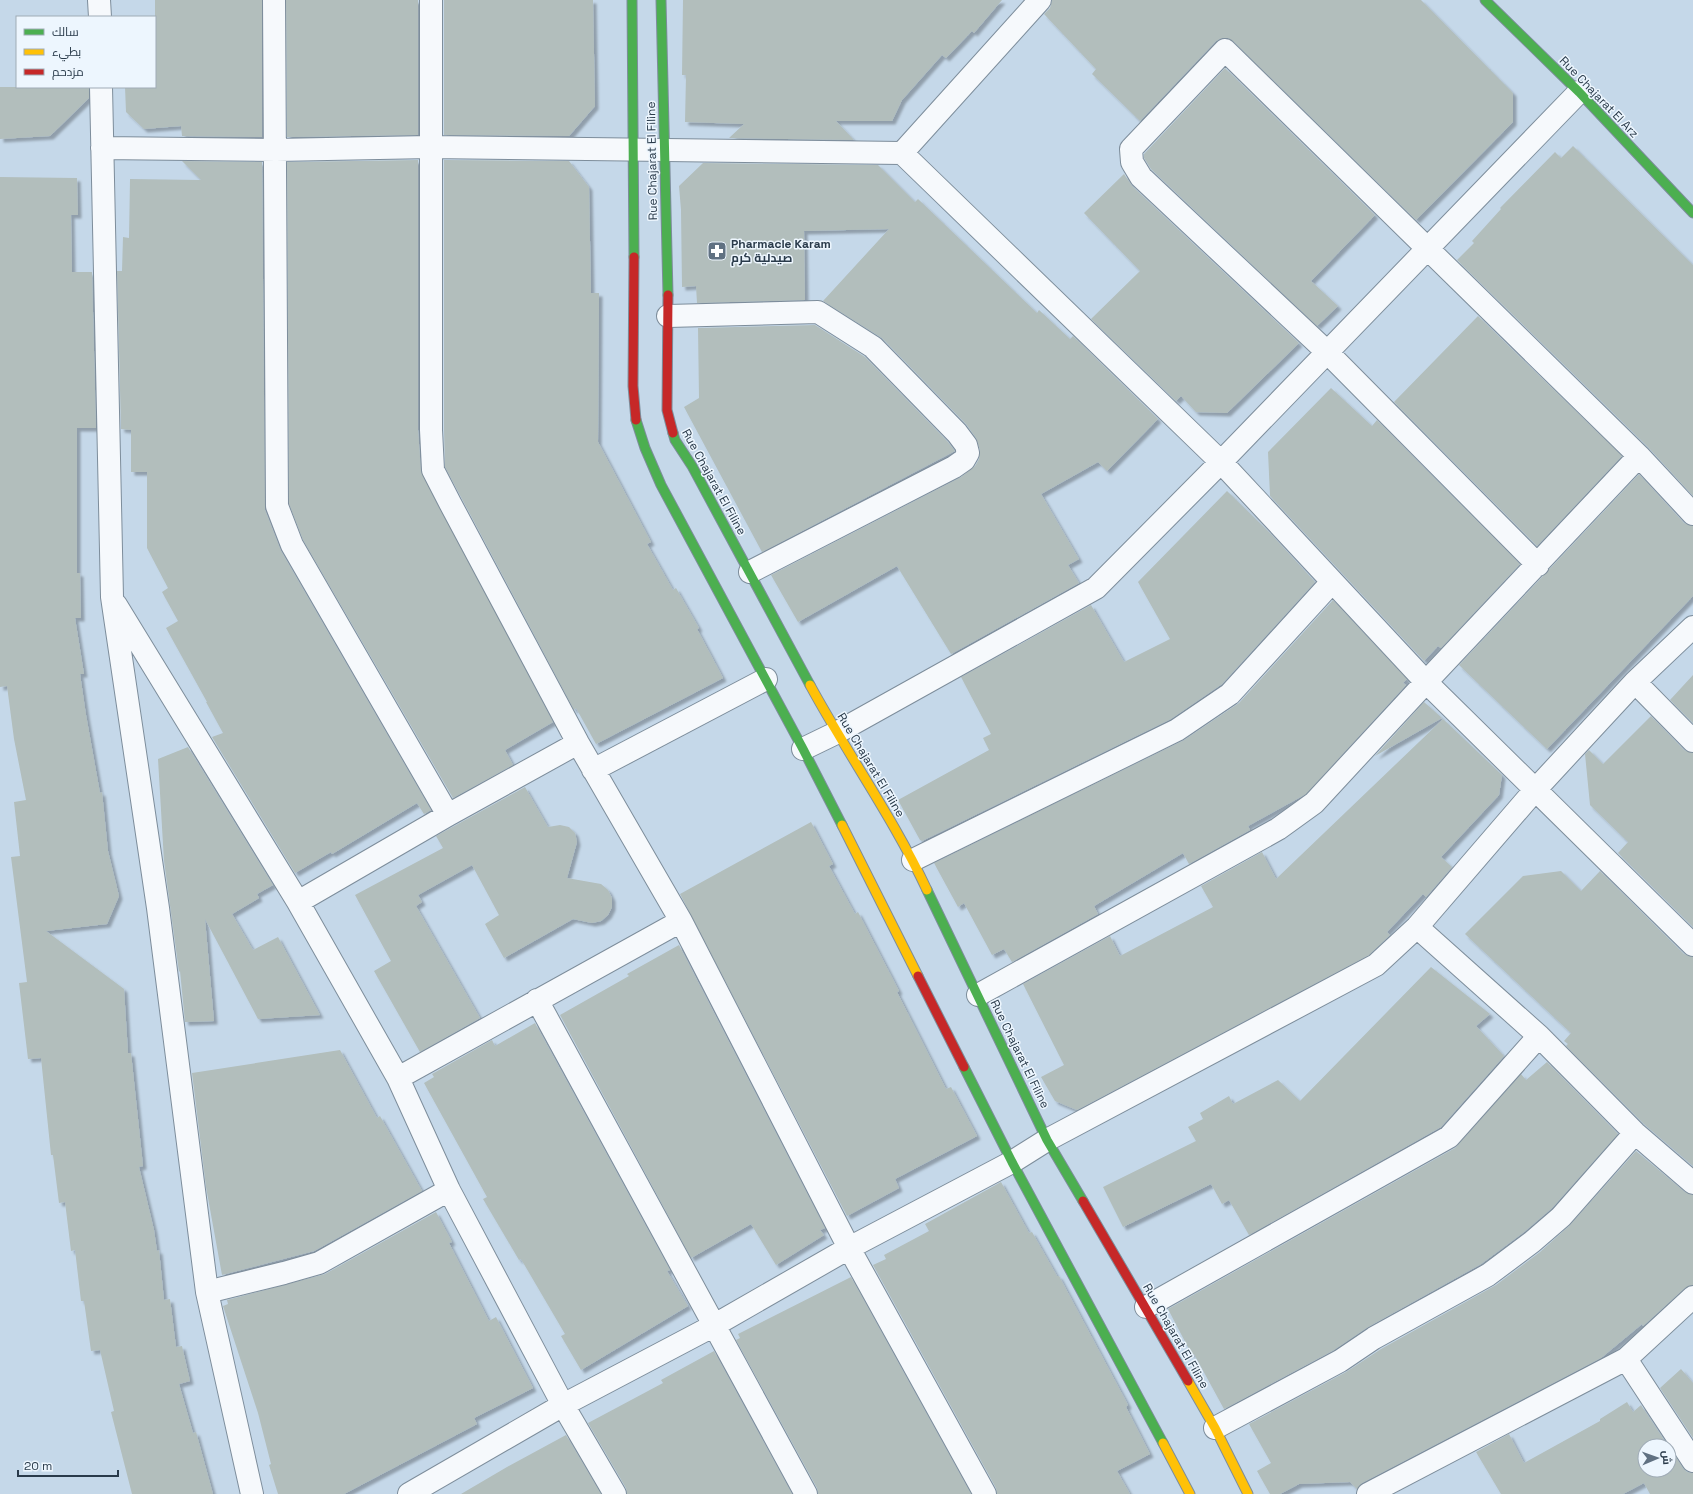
<svg xmlns="http://www.w3.org/2000/svg" width="1693" height="1494" font-family="'Space Grotesk',Cairo,sans-serif">
	<style>
		.building { fill: #b2bebc; filter: url(#shadow) }
		.lines { fill: none; stroke-linecap: round; stroke-linejoin: round }
		.street-casing { stroke: #7d8d9b; stroke-width: 24 }
		.fast-casing { stroke: #7d8d9b; stroke-width: 11 }
		.slow-casing { stroke: #7d8d9b; stroke-width: 11 }
		.jam-casing { stroke: #7d8d9b; stroke-width: 11 }
		.street { stroke: #f6f9fc; stroke-width: 22 }
		.fast { stroke: #4caf50; stroke-width: 9 }
		.slow { stroke: #ffc107; stroke-width: 9 }
		.jam { stroke: #c62828; stroke-width: 9 }
		.labels { text-anchor: middle; stroke-width: 3; stroke-linejoin: round; paint-order: stroke }
		.street-label { font-size: 12px; fill: #293a4a; stroke: #edf6fe }
		.poi-label { font-size: 12px; font-weight: bold; fill: #293a4a; stroke: #edf6fe; text-anchor: start }
	</style>
	<defs>
		<filter id="shadow"><feDropShadow dx="3.5" dy="3.5" stdDeviation="1" flood-color="#0004"/></filter>
	</defs>
	<rect width="100%" height="100%" fill="#c5d8e9"/>
	<path class="building" d="M155 0H262V137L182 136 181 126 144 129 126 112 125 87H155Z
		M286 0H418V135L287 137Z
		M444 0H593L595 106 569 136 444 135Z
		M683 0H1002L974 33 972 31 946 58 942 55 902 100 892 121H836L854 140 729 138 744 124 685 122 686 75H682Z
		M1052 0H1421L1513 93V122L1416 220 1233 41 1228 38H1222L1216 41 1140 121 1092 74 1096 69 1044 14 1050 8Z
		M1225 68 1375 215 1311 281 1338 306 1317 326 1151 169 1144 158V154L1158 139Z
		M0 87H89V98L50 136 0 139Z
		M1573 146 1693 265V496L1648 447 1457 260 1474 243 1472 241 1501 209 1500 208 1555 152 1561 158Z
		M418 160V430L421 471 553 722 505 750 513 765 453 798 303 540 289 504 287 162Z
		M444 160 569 161 589 187 591 293H599L598 442 651 542 647 544 673 590 676 588 699 628 697 629 723 678 596 744 576 708 574 710 445 467 444 430Z
		M182 161 262 162 265 510 281 551 431 810 424 814 417 803 332 854 331 852 295 873 212 737 223 733 206 702H207L166 628 178 621 162 592 168 588 147 548V472H131V430L121 429 117 271H122L123 237 129 238 130 179 201 180Z
		M703 163 878 165 915 202 918 199 1037 313 1039 310 1070 339 1073 336 1158 419 1107 471 1098 462 1041 494 1079 559 1068 565 1079 583 951 654 897 566 798 622 771 575 961 477 975 466 979 459 980 450 976 438 966 424 882 338 823 301 889 229 804 231 805 300 697 303 696 286 682 287 681 210 679 186Z
		M1124 174 1132 186 1299 343 1227 413 1196 412 1181 396 1176 401 1091 319 1140 271 1084 213Z
		M0 177 77 178 78 215H71L72 272H92L96 428H77V573H80L81 618H75L84 674H80L86 715 100 793 102 792 108 851 119 896 107 924 46 931 124 989 128 1053H131L143 1166 139 1167 154 1230 157 1251 159 1250 164 1300 170 1299 176 1347 182 1346 190 1381 179 1384 193 1433 196 1432 213 1494H132L111 1412 114 1411 100 1350 91 1351 84 1301H81L75 1250 71 1251 65 1202 59 1203 53 1155H51L41 1058 28 1059 19 983 27 982 11 857 20 856 14 802 26 800 14 739 7 686 0 687Z
		M1478 316 1622 456 1537 546 1394 402Z
		M815 325 865 357 947 441 955 451 762 552 684 407 699 398 698 328Z
		M1331 388 1372 426 1377 420 1520 564 1441 648 1438 646 1424 661 1270 496 1268 452Z
		M1639 474 1684 523 1693 526V596L1547 749 1459 665Z
		M1227 491 1270 533 1315 582 1222 684 1171 719 922 841 920 840 898 800 989 750 983 738 991 734 961 677 1091 605 1124 662 1170 639 1138 582Z
		M1333 600 1407 679 1403 683 1406 685 1306 794 1248 826 1250 830 1189 864 1183 853 1094 906 1098 914 1012 962 1004 949 992 955 964 903 958 907 934 863 1184 740 1239 703Z
		M1693 675V723L1670 700Z
		M1424 702 1442 718 1375 756Z
		M1651 716 1684 750 1693 753V927L1618 853 1628 842 1590 805 1585 754 1589 750 1603 764Z
		M1443 719 1502 775 1499 795 1441 857 1452 867 1426 897 1423 894 1387 932 1390 935 1369 955 1077 1110 1055 1101 1041 1077 1064 1065 1023 984 1110 936 1120 956 1213 907 1201 886 1262 852 1276 879Z
		M188 747 273 885 257 894 259 898 232 914 253 950 278 937 320 1015 258 1019 205 919 214 1021 185 1022 180 971 179 972 164 861 158 759Z
		M525 787 548 827 560 825 569 827 575 833 577 842 567 878 601 884 608 890 612 898V907L608 915 601 921 592 923 573 919 504 958 485 924 499 915 472 865 418 895 422 902 416 906 480 1018 420 1052 374 971 391 961 355 895 443 848 436 836Z
		M811 822 833 864 829 866 855 914 858 912 899 991 897 992 946 1089 951 1087 977 1136 895 1179 899 1188 847 1216 680 894Z
		M1561 871 1581 891 1600 871 1684 954 1693 957V1166L1644 1124 1566 1046 1568 1044 1564 1041 1571 1033 1465 934 1523 876Z
		M679 945 825 1228 820 1230 824 1235 776 1265 751 1224 691 1258 560 1015 629 976 627 974Z
		M1431 967 1490 1014 1476 1026 1504 1056 1441 1127 1249 1235 1229 1200 1222 1204 1211 1184 1123 1227 1103 1187 1196 1141 1188 1127 1203 1119 1200 1113 1229 1096 1233 1104 1278 1080 1300 1101Z
		M535 1023 670 1270 667 1271 688 1306 581 1370 561 1336 565 1334 521 1259 519 1260 483 1199 487 1197 424 1083 434 1077 432 1074 492 1040 495 1046Z
		M340 1050 377 1118 380 1116 422 1191 314 1251 222 1275 206 1187 192 1073Z
		M1547 1062 1618 1134 1552 1208 1524 1232 1481 1264 1368 1327 1334 1350 1224 1409 1194 1354 1192 1355 1168 1309 1455 1148 1521 1074 1526 1080Z
		M1636 1151 1685 1192 1693 1195V1285L1685 1288 1643 1326 1642 1324 1601 1358 1362 1483 1357 1489 1350 1482 1299 1484 1280 1494H1270L1257 1471 1271 1463 1249 1424 1346 1372 1381 1349 1496 1285 1540 1252 1569 1226Z
		M1001 1182 1029 1233 1032 1232 1057 1276H1059L1128 1405 1126 1407 1150 1454 1117 1471 1130 1494H997L996 1488 873 1265 886 1259 884 1255 929 1231 925 1224Z
		M436 1212 452 1242 449 1243 489 1321 496 1317 533 1388 474 1418 477 1424 344 1494H278L269 1465 271 1464 258 1413 223 1306 228 1304 227 1300 325 1274Z
		M851 1277 971 1494H818L817 1488 736 1340 740 1338 738 1334Z
		M714 1351 792 1494H627L626 1488 588 1423 663 1383 661 1380Z
		M1681 1369 1693 1383V1438L1660 1388Z
		M1627 1402 1633 1412 1641 1405 1668 1446H1645V1470H1669V1447L1683 1468 1687 1472 1693 1473V1494H1650L1644 1483 1623 1494H1501L1476 1452 1509 1434 1524 1463 1600 1421V1419Z
		M566 1435 601 1494H461L507 1467Z"/>
	<g class="lines">
		<defs>
			<path id="street" d="M99 0 100 17
				M274 0 277 506 292 545 448 815
				M431 0V430L433 470 450 503 578 743 681 921 849 1248 985 1494
				M101 87 112 597 158 908 207 1292 252 1494
				M102 148 276 150 430 147 902 153 1221 462 1426 682 1693 945
				M902 153 1040 0
				M668 316 818 312 873 347 957 433 966 445 968 453 964 460 954 467 750 572
				M1538 565 1326 351 1141 177 1132 162 1131 149 1225 50 1639 456 1693 514
				M116 605 298 902 398 1078 449 1190 563 1405 615 1494
				M1635 682 1693 741
				M803 749 836 733 1096 588 1221 462 1579 92
				M593 770 766 679
				M913 860 1177 730 1230 694 1332 582
				M298 902 448 815 578 743
				M1417 927 1539 1036 1635 1133 1693 1183
				M978 995 1278 829 1314 803 1426 682 1639 456
				M537 1000 806 1494
				M398 1078 681 921
				M207 1292 284 1273 319 1263 449 1190
				M1146 1307 1449 1137 1539 1036
				M1626 1359 1693 1461
				M1215 1428 1340 1361 1374 1338 1488 1275 1532 1242 1561 1217 1635 1133
				M409 1494 563 1405 713 1326 849 1248 1012 1162 1047 1140 1376 965 1417 927 1535 790 1635 682 1693 627
				M1368 1494 1626 1359 1693 1297"/>
			<path id="fast" d="M632 0 634 257
				M661 0 668 295
				M1485 0 1579 92 1693 213
				M636 420 645 448 661 485 803 749 842 825
				M673 433 675 440 692 466 810 685
				M927 890 1047 1140 1083 1201
				M964 1067 1012 1162 1163 1443"/>
			<path id="slow" d="M810 685C848 755 894 819 927 890
				M842 825 918 976
				M1188 1381 1215 1428 1248 1494
				M1163 1443 1190 1494"/>
			<path id="jam" d="M634 257 633 386 636 420
				M668 295 667 410 673 433
				M918 976 964 1067
				M1083 1201 1188 1381"/>
		</defs>
		<use href="#street" class="street-casing"/>
		<use href="#fast" class="fast-casing"/>
		<use href="#slow" class="slow-casing"/>
		<use href="#jam" class="jam-casing"/>
		<use href="#street" class="street"/>
		<use href="#fast" class="fast"/>
		<use href="#slow" class="slow"/>
		<use href="#jam" class="jam"/>
	</g>
	<defs>
		<symbol id="pharmacy-square" viewBox="-11 -11 22 22"><rect x="-9" y="-9" width="18" height="18" rx="4" fill="#607182" stroke="#edf6fe"/><path d="M-2-6h4v4h4v4h-4v4h-4v-4h-4v-4h4Z" fill="#fff"/></symbol>
	</defs>
	<g fill-rule="evenodd">
		<use href="#pharmacy-square" x="706" y="240" width="22" height="22"/>
	</g>
	<g class="labels">
		<g class="street-label">
			<text transform="translate(1599 97) rotate(46)" y="4">Rue Chajarat El Arz</text>
			<text transform="translate(652 161) rotate(-91)" y="4">Rue Chajarat El Filine</text>
			<text transform="translate(714 482) rotate(61)" y="4">Rue Chajarat El Filine</text>
			<text transform="translate(871 765) rotate(59)" y="4">Rue Chajarat El Filine</text>
			<text transform="translate(1020 1054) rotate(64)" y="4">Rue Chajarat El Filine</text>
			<text transform="translate(1176 1336) rotate(60)" y="4">Rue Chajarat El Filine</text>
		</g>
		<g class="poi-label">
			<text x="731" y="248">Pharmacie Karam<tspan x="731" dy="14">صيدلية كرم</tspan></text>
		</g>
	</g>
	<rect x="16" y="16" width="140" height="72" fill="#edf6fe" stroke="#9fabb6"/>
	<rect x="24" y="29" width="20" height="6" fill="#4caf50" stroke="#9fabb6"/>
	<text x="52" y="36" font-size="12" fill="#293a4a">سالك</text>
	<rect x="24" y="49" width="20" height="6" fill="#ffc107" stroke="#9fabb6"/>
	<text x="52" y="56" font-size="12" fill="#293a4a">بطيء</text>
	<rect x="24" y="69" width="20" height="6" fill="#c62828" stroke="#9fabb6"/>
	<text x="52" y="76" font-size="12" fill="#293a4a">مزدحم</text>
	<g transform="translate(1657 1458) rotate(88)"><circle r="19" fill="#edf6fe" stroke="#9fabb6"/>
	<path d="M0-3L7 15L0 10L-7 15Z" fill="#607182"/>
	<text y="-6" font-size="11" font-weight="bold" text-anchor="middle" fill="#293a4a">ش</text>
	</g>
	<path d="M18 1470v6h100v-6" fill="none" stroke="#293a4a" stroke-width="2"/>
	<text x="24" y="1470" font-size="12" fill="#293a4a" stroke="#edf6fe" stroke-width="3" paint-order="stroke">20 m</text>
</svg>
